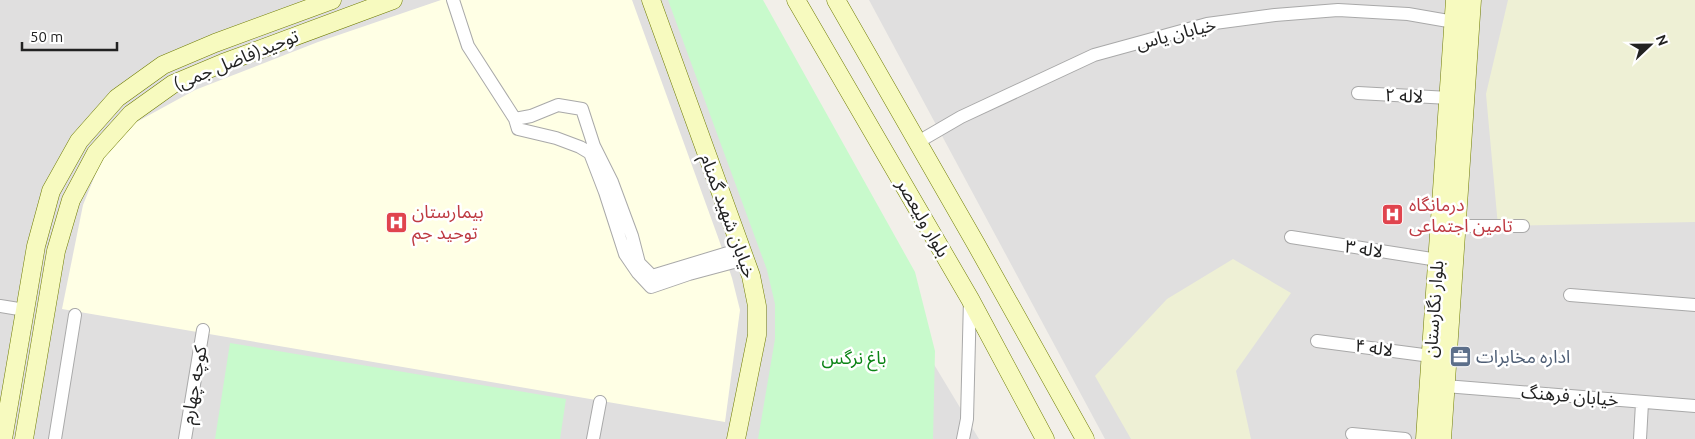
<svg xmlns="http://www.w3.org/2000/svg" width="1695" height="439" font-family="Ubuntu,'Noto Sans Arabic',sans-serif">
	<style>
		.residential { fill: #e0dfdf }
		.education { fill: #ffffe5 }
		.farmland { fill: #eef0d5 }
		.park { fill: #c8facc }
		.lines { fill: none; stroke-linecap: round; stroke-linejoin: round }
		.street-casing { stroke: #a9a9a9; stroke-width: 14 }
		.secondary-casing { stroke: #707d05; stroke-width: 19 }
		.street { stroke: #fff; stroke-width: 12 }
		.secondary { stroke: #f7fabf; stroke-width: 18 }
		.labels { text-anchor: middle; stroke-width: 5; stroke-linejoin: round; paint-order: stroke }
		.street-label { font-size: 18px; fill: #222; stroke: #fff }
		.health-label { font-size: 18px; fill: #be3a42; stroke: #fff; text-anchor: start }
		.service-label { font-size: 18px; fill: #4e5e75; stroke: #fff; text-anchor: start }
		.park-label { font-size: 18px; fill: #0c8416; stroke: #fff }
	</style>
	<rect width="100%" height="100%" fill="#f2efe9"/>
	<path class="residential" d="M0 0H699L798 139 979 439H0Z
		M869 0H1695V439H1105Z"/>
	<path class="education" d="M441 0H632L719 240 732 278 740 310 725 422 62 309 83 205 111 136 195 90 318 42Z"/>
	<path class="farmland" d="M1508 0H1695V222L1498 226 1486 94Z
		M1233 259 1291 293 1236 371 1251 439H1131L1095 376 1167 299Z"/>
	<path class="park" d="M668 0H763L915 272 935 351 933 439H758L775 339V304L767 270Z
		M230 343 566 399 560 439H215Z"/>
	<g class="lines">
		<defs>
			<path id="street" d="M453 0 468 46 515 119 518 129 556 138 580 147 590 153 605 192 625 254 638 273 651 287 689 274 745 259
				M1358 93 1449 98
				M515 119 531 116 558 105 582 109 594 146 612 182 632 236 639 263 652 276 741 249
				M918 142 961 117 1094 55 1207 24 1275 15 1338 10 1408 14 1454 22
				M1456 226H1523
				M1291 237 1438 260
				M1570 295 1695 305
				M0 306 25 310
				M1317 341 1431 356
				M1445 386 1695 406
				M1352 434 1405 439
				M55 439 75 315
				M185 439 203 330
				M593 439 600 402
				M963 439 967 419 970 299
				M1640 439 1642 403"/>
			<path id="secondary" d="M651 0 751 276 757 306V335L736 439
				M796 0 970 299 1045 439
				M836 0 976 244 1085 439
				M3 439 36 246 51 191 79 141 117 98 163 65 215 43 332 0
				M24 439 56 251 71 200 96 153 131 114 173 84 223 63 393 0
				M1425 439 1455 0
				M1442 439 1472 0"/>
		</defs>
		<use href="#street" class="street-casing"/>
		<use href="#secondary" class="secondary-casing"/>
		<use href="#street" class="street"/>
		<use href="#secondary" class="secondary"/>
	</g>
	<defs>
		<symbol id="hospital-square" viewBox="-11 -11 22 22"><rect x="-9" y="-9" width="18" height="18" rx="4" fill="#e0444e" stroke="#fff"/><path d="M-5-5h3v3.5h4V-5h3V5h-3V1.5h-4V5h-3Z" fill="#fff"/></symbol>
		<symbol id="office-square" viewBox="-11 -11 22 22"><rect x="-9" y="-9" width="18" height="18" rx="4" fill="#5c6f8a" stroke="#fff"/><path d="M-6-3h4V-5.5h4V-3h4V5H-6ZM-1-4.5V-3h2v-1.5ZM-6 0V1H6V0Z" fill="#fff"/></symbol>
	</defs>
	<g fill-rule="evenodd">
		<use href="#hospital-square" x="1380" y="202" width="25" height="25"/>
		<use href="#hospital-square" x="384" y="210" width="25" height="25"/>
		<use href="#office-square" x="1448" y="344" width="25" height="25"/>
	</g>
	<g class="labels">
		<g class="street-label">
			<text transform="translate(1176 34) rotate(-14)" y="6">خیابان یاس</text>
			<text transform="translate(236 60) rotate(-22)" y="6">توحید(فاضل جمی)</text>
			<text transform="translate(1404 96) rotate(3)" y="6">لاله ۲</text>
			<text transform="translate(728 216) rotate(70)" y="6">خیابان شهید گمنام</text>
			<text transform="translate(923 218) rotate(60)" y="6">بلوار ولیعصر</text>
			<text transform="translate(1364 249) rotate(9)" y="6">لاله ۳</text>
			<text transform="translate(1434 309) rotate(-86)" y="6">بلوار نگارستان</text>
			<text transform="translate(1374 348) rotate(8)" y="6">لاله ۴</text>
			<text transform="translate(194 385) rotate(-80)" y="6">کوچه چهارم</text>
			<text transform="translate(1570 396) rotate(5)" y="6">خیابان فرهنگ</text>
		</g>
		<g class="health-label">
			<text x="1409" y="211">درمانگاه<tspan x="1409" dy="21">تامین اجتماعی</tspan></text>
			<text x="412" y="218">بیمارستان<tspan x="412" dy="21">توحید جم</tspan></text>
		</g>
		<g class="service-label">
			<text x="1476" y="363">اداره مخابرات</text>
		</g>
		<g class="park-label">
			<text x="854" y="364">باغ نرگس</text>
		</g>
	</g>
	<g transform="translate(1650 45) rotate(68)" stroke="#ffffff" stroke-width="4" paint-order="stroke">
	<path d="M0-4L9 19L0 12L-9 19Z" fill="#222222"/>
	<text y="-8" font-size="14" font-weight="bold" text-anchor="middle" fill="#222222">N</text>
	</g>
	<path d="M22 42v8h95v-8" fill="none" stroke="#222222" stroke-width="2.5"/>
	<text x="30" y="42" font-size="15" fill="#222222" stroke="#ffffff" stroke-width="4" paint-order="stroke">50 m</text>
</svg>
